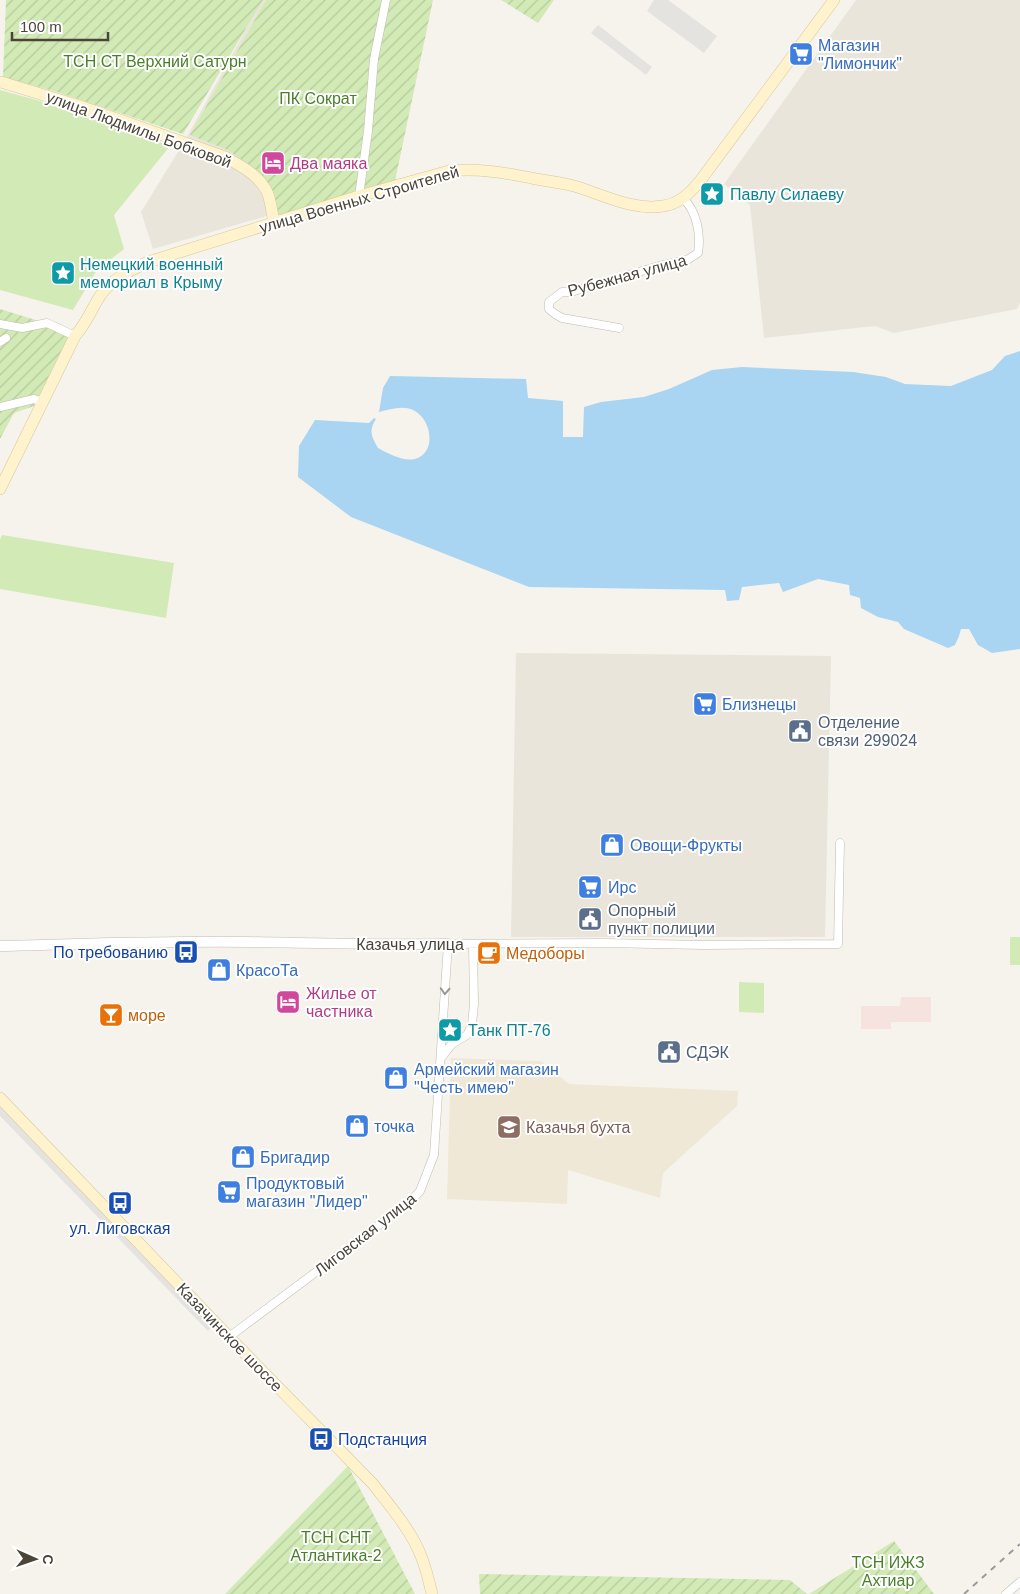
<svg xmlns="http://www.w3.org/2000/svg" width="1020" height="1594" font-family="Arial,sans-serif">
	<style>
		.residential { fill: #eae5da }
		.education { fill: #efe8d6 }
		.medical { fill: #f6e3e0 }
		.grass { fill: #d2eab5 }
		.garden { fill: url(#garden-furrows) }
		.parking { fill: #e5e3e0 }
		.water { fill: #a9d4f2 }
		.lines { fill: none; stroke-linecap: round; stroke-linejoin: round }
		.minor-casing { stroke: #c2bbae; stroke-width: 9 }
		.tertiary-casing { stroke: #c2bbae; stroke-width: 11 }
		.secondary-casing { stroke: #d6c79b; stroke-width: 12 }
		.minor { stroke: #fff; stroke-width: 8 }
		.tertiary { stroke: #fff; stroke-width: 10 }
		.secondary { stroke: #fff3cd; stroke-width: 11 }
		.rail { stroke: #9a9a9a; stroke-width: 2; stroke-dasharray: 6 6; stroke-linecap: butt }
		.oneway { stroke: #9c9892 }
		.labels { text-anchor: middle; stroke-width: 4; stroke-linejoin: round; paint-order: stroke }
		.shop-label { font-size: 16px; fill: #366cbe; stroke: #fff; text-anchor: start }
		.park-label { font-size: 16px; fill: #4a7f2a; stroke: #fff }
		.street-label { font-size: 16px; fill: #4b4439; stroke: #fff }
		.hotel-label { font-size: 16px; fill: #b23c85; stroke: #fff; text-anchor: start }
		.culture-label { font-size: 16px; fill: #0d838f; stroke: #fff; text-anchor: start }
		.service-label { font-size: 16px; fill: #4e5e75; stroke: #fff; text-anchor: start }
		.transit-label { font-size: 16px; fill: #164399; stroke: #fff; text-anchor: end }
		.food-label { font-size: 16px; fill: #c56008; stroke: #fff; text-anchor: start }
		.education-label { font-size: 16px; fill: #785e54; stroke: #fff; text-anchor: start }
	</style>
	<defs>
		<pattern id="garden-furrows" width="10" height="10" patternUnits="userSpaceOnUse" patternTransform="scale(1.25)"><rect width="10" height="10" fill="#d2eab5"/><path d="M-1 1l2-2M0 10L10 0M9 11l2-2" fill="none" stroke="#b6ca9c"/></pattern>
	</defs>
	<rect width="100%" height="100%" fill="#f6f3ec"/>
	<path class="residential" d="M262 0H394L370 186 153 249 141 212 184 142Z
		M856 0H1020V303L1017 309 894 333 875 326 764 338 750 205 724 184Z
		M516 653 831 656 825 937H511Z"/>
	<path class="education" d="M451 1058 541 1061 569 1084 738 1091 737 1106 663 1173 660 1198 568 1170 567 1204 447 1199Z"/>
	<path class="medical" d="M901 997H931V1022H891V1029H861V1006H900Z"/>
	<path class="grass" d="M0 90 40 101 170 146 114 215 124 249 97 270 73 310 0 290Z
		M2 535 174 563 166 618 0 589V540Z
		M1010 937H1020V965H1010Z
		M739 982 764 983V1013L739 1012Z"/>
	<path class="garden" d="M6 0H263L183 134 57 92 3 77Z
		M266 0H433L395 181 277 217 261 174 228 150 190 135Z
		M501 0H554L538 23Z
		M0 309 71 331 34 406 14 413 0 439Z
		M348 1466 415 1594H225Z
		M894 1541 934 1594H809Z
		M479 1574 790 1580 807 1594H480Z"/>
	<path class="parking" d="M654 0H668L717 36 704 53 647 11Z
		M598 25 652 67 646 75 591 33Z
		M0 1098 216 1323 208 1331 0 1116Z"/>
	<path class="water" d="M1020 351V649L992 653 978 645 969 629H961L959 636 955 645 948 648 904 629 898 622 878 617 861 608 860 598 850 595 849 585 818 579 783 592 779 583 742 587 739 600 727 601 725 590 529 587 351 517 298 477 299 446 315 420 369 423 374 418 376 419C368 431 372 437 378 448 387 453 404 462 415 459 438 452 431 418 413 410 403 405 390 409 379 412L383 388 390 376 526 379 528 398 563 401V437H583L584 407 601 402 644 397 669 389 712 370 742 367 853 372 886 377 905 384 951 386 992 370 1005 356Z"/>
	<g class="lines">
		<defs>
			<path id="minor" d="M359 196 368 131 374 59 386 0
				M0 324 22 328 47 323 75 336
				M619 328 562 318 555 314 549 309V302L562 292H571L659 266 687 260 698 253C701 234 697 212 683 198
				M0 342 6 338
				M0 407 34 399 42 402
				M441 1058 452 1044 467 1035 472 1025 474 1004 473 944
				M229 1337 411 1201 420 1191 434 1155 448 944 605 943 703 945 838 944 840 843
				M1006 1594 1020 1582"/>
			<path id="tertiary" d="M0 946C82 944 164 941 247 942 314 943 381 945 448 944"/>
			<path id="secondary" d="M1 82 80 106 225 157C241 166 261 176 268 194 271 203 272 213 274 222
				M0 489 75 336C86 324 91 310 100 296 110 280 131 270 148 262L359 196 449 171C479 168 507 173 536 179 549 181 562 183 574 186 602 194 632 211 663 206 679 204 690 193 700 181L834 0
				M0 1098 229 1337 373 1484C390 1506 411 1530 421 1556 426 1568 429 1581 432 1594"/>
		</defs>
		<use href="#minor" class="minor-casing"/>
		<use href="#tertiary" class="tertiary-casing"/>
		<use href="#secondary" class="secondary-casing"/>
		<use href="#minor" class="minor"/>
		<use href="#tertiary" class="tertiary"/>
		<use href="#secondary" class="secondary"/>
		<path class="rail" d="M964 1594 1020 1544"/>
	</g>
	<defs><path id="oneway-chevron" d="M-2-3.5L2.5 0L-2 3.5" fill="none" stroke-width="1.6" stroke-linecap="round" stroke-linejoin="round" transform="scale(1.25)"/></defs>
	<use class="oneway" href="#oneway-chevron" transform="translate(445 991) rotate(93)"/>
	<defs>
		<symbol id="supermarket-square" viewBox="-11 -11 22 22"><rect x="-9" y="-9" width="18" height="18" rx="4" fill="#3f7fe0" stroke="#fff"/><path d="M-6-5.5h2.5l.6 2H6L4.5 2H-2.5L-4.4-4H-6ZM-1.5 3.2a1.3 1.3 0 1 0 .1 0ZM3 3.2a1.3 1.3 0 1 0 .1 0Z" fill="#fff"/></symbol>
		<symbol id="hotel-square" viewBox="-11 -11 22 22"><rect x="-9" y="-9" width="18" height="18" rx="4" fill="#d1479c" stroke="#fff"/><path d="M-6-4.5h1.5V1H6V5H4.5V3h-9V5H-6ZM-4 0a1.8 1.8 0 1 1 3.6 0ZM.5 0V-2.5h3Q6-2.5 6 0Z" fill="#fff"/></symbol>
		<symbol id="sight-square" viewBox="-11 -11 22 22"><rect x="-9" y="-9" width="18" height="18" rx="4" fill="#0f9aa8" stroke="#fff"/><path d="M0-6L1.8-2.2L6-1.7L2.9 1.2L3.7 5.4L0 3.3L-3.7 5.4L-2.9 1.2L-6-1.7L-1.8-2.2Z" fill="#fff"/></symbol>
		<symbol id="civic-square" viewBox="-11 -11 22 22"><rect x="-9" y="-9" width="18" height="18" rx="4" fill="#5c6f8a" stroke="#fff"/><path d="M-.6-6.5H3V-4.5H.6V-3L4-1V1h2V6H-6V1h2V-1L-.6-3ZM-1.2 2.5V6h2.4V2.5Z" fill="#fff"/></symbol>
		<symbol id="shop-square" viewBox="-11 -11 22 22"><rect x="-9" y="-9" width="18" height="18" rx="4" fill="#3f7fe0" stroke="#fff"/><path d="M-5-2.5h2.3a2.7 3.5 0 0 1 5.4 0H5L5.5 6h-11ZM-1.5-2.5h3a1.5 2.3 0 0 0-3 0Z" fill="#fff"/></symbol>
		<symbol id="bus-square" viewBox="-11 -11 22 22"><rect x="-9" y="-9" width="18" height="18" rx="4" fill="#1a4fb4" stroke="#fff"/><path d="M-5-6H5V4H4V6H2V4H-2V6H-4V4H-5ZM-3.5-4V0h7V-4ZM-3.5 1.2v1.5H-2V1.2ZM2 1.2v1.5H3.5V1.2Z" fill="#fff"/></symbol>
		<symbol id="cafe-square" viewBox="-11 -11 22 22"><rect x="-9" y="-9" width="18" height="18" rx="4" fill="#e8710a" stroke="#fff"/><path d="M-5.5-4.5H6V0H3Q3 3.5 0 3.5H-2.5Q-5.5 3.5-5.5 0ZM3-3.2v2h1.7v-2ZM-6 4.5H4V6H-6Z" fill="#fff"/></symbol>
		<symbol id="bar-square" viewBox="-11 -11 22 22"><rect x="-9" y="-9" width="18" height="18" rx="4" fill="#e8710a" stroke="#fff"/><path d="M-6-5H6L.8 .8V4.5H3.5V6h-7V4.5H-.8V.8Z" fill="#fff"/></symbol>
		<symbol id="school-square" viewBox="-11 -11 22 22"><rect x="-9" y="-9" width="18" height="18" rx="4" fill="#8d6e63" stroke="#fff"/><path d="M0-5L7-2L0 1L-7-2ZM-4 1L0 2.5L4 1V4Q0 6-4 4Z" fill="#fff"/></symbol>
	</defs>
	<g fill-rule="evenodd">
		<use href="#supermarket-square" x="787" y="40" width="28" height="28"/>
		<use href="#hotel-square" x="259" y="149" width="28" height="28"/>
		<use href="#sight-square" x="698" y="180" width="28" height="28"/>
		<use href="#sight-square" x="49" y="259" width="28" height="28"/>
		<use href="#supermarket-square" x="691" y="690" width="28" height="28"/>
		<use href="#civic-square" x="786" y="717" width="28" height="28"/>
		<use href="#shop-square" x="598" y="831" width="28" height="28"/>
		<use href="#supermarket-square" x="576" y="873" width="28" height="28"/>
		<use href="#civic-square" x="576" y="905" width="28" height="28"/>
		<use href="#bus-square" x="172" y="938" width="28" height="28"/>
		<use href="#cafe-square" x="475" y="939" width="28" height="28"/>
		<use href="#shop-square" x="205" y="956" width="28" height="28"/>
		<use href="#hotel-square" x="274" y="988" width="28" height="28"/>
		<use href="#bar-square" x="97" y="1001" width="28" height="28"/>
		<use href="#sight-square" x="436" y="1016" width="28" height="28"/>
		<use href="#civic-square" x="655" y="1038" width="28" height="28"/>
		<use href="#shop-square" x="382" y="1064" width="28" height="28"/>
		<use href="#shop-square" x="343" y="1112" width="28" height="28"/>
		<use href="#school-square" x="495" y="1113" width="28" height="28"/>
		<use href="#shop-square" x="229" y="1143" width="28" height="28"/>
		<use href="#supermarket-square" x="215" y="1178" width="28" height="28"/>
		<use href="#bus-square" x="106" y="1189" width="28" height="28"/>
		<use href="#bus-square" x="307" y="1425" width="28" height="28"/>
	</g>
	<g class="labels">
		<g class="shop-label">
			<text x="818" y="51">Магазин<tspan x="818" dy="18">"Лимончик"</tspan></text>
			<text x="722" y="710">Близнецы</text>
			<text x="630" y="851">Овощи-Фрукты</text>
			<text x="608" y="893">Ирс</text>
			<text x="236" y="976">КрасоТа</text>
			<text x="414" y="1075">Армейский магазин<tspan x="414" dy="18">"Честь имею"</tspan></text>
			<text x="374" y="1132">точка</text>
			<text x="260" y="1163">Бригадир</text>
			<text x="246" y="1189">Продуктовый<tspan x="246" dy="18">магазин "Лидер"</tspan></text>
		</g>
		<g class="park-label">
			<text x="155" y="67">ТСН СТ Верхний Сатурн</text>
			<text x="318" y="104">ПК Сократ</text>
			<text x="336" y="1543">ТСН СНТ<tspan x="336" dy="18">Атлантика-2</tspan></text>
			<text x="888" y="1568">ТСН ИЖЗ<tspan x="888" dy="18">Ахтиар</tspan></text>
		</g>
		<g class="street-label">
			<text transform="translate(139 129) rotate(20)" y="6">улица Людмилы Бобковой</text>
			<text transform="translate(359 199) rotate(-16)" y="6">улица Военных Строителей</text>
			<text transform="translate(627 275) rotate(-15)" y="6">Рубежная улица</text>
			<text x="410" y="950">Казачья улица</text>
			<text transform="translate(365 1234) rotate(-38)" y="6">Лиговская улица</text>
			<text transform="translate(230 1337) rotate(46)" y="6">Казачинское шоссе</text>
		</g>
		<g class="hotel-label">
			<text x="290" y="169">Два маяка</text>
			<text x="306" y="999">Жилье от<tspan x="306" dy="18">частника</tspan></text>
		</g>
		<g class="culture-label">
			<text x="730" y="200">Павлу Силаеву</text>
			<text x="80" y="270">Немецкий военный<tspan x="80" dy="18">мемориал в Крыму</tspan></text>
			<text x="468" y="1036">Танк ПТ-76</text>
		</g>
		<g class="service-label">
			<text x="818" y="728">Отделение<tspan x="818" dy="18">связи 299024</tspan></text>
			<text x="608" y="916">Опорный<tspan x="608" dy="18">пункт полиции</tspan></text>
			<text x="686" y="1058">СДЭК</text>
		</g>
		<g class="transit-label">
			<text x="168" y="958">По требованию</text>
			<text x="120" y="1234" text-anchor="middle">ул. Лиговская</text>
			<text x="338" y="1445" text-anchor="start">Подстанция</text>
		</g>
		<g class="food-label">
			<text x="506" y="959">Медоборы</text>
			<text x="128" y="1021">море</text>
		</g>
		<g class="education-label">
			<text x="526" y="1133">Казачья бухта</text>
		</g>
	</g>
	<g transform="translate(35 1559) rotate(92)" stroke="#ffffff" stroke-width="4" paint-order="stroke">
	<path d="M0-4L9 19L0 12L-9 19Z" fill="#4b4439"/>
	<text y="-8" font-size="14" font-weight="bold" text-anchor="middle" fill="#4b4439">С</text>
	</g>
	<path d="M12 32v8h96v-8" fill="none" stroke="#4b4439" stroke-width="2.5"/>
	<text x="20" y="32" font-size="15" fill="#4b4439" stroke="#ffffff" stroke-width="4" paint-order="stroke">100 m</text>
</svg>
